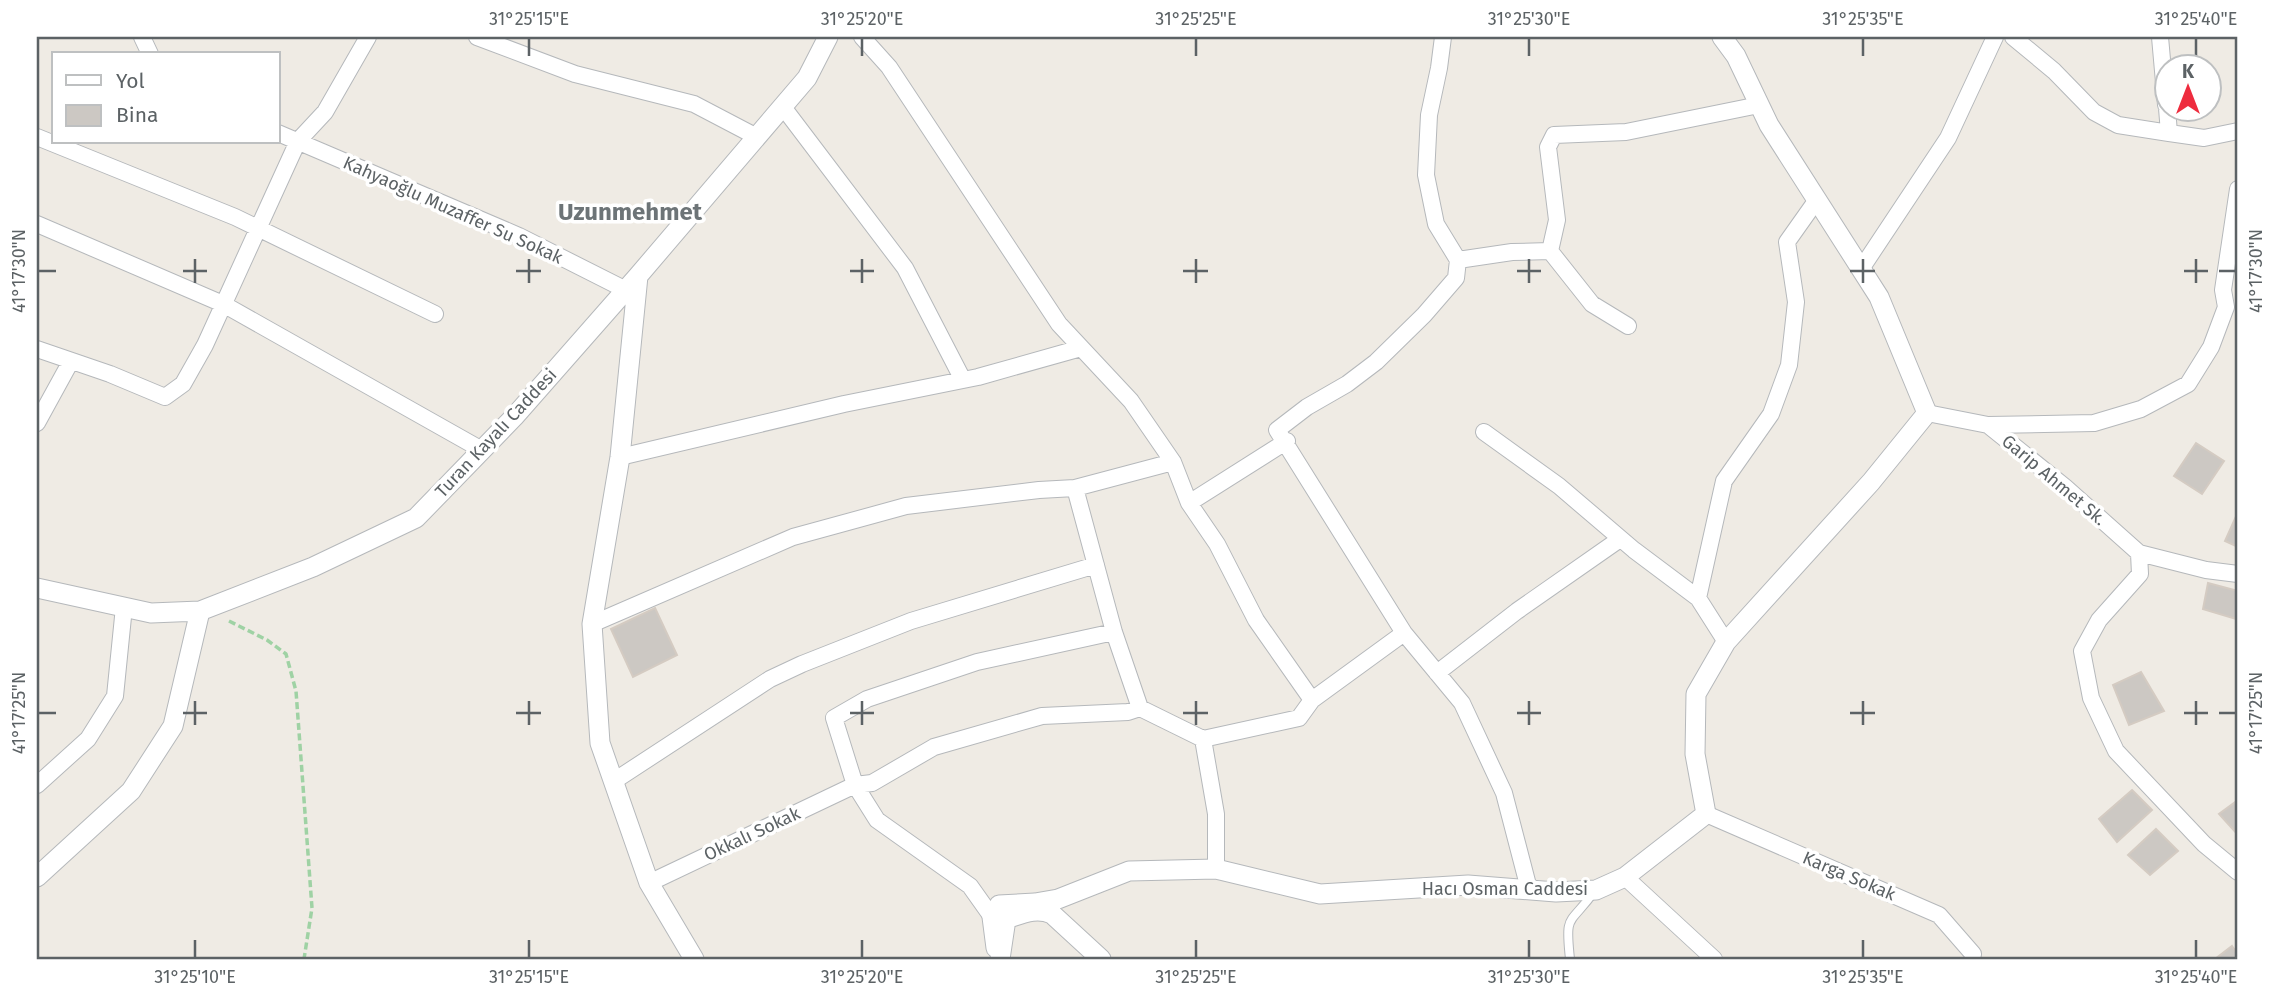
<svg xmlns="http://www.w3.org/2000/svg" width="2275" height="996" font-family="'Fira Sans',sans-serif">
	<style>
		.building { fill: #ccc8c3; stroke: #d4cbc2; stroke-width: 2 }
		.lines { fill: none; stroke-linecap: round; stroke-linejoin: round }
		.service-casing { stroke: #b5b8bb; stroke-width: 10 }
		.minor-casing { stroke: #b5b8bb; stroke-width: 18 }
		.tertiary-casing { stroke: #b5b8bb; stroke-width: 21 }
		.path { stroke: #9fd2a4; stroke-width: 3.5; stroke-dasharray: 7 3.5; stroke-linecap: butt }
		.service { stroke: #fff; stroke-width: 8 }
		.minor { stroke: #fff; stroke-width: 16 }
		.tertiary { stroke: #fff; stroke-width: 19 }
		.ticks { fill: none; stroke: #5c6265; stroke-width: 2.5 }
		.labels { text-anchor: middle; stroke-width: 7; stroke-linejoin: round; paint-order: stroke }
		.street-label { font-size: 18px; fill: #5c6265; stroke: #fff }
		.district-label { font-size: 24px; font-weight: bold; fill: #6d7477; stroke: #fff }
		.neatline { fill: none; stroke: #5c6265; stroke-width: 2.5 }
		.ticks-label { font-size: 18px; text-anchor: middle; fill: #5c6265 }
	</style>
	<rect width="100%" height="100%" fill="#efebe4"/>
	<path class="building" d="M2196 443 2224 461 2202 494 2174 476Z
		M2238 512V547L2225 541Z
		M2208 583 2238 591 2236 619 2203 609Z
		M655 608 677 655 633 677 611 629Z
		M2141 672 2164 711 2129 725 2113 685Z
		M2132 790 2152 810 2117 842 2099 819Z
		M2238 800V835L2219 814Z
		M2156 829 2178 851 2150 875 2128 855Z
		M2232 946 2238 955V959H2215Z"/>
	<g class="lines">
		<defs>
			<path id="service" d="M1570 959C1565 913 1569 926 1594 892"/>
			<path id="minor" d="M142 37 150 54
				M477 37 575 74 694 104 757 137
				M862 37 889 67 1059 324 1131 401 1173 462 1189 503 1217 544 1256 620 1312 700 1404 633
				M1443 37 1439 68 1429 115 1426 175 1436 224 1458 260 1456 278 1424 315 1376 362 1347 384 1307 407 1277 430 1404 633 1462 703 1504 793 1529 889
				M2013 37 2054 71 2094 112 2118 125 2169 133
				M2160 37 2166 105
				M783 107 905 268 963 380
				M2167 108 2169 133 2204 138 2238 131
				M278 133 519 236 626 290
				M37 137 235 217 435 314
				M2238 189 2223 290 2226 307 2211 347 2188 384 2141 409 2094 423 1988 425 2065 487 2139 553 2206 570 2238 574
				M37 224 223 304 482 450
				M1458 260 1512 252 1550 251
				M1861 269 1948 138 1995 37
				M1628 326 1592 304 1550 251 1557 220 1548 147 1554 135 1626 132 1759 105
				M37 349 110 374 165 397 183 384 205 345 298 141 325 112 368 37
				M1927 413 1988 425
				M37 423 71 361
				M1484 432 1559 486 1634 550 1698 598 1726 642
				M620 457 844 404 978 377 1081 348
				M1075 488 1114 632 1140 708
				M1189 503 1287 441
				M2139 553 2140 574 2099 620 2082 651 2091 698 2116 751 2204 844 2238 872
				M1698 598 1724 481 1771 414 1789 365 1796 302 1787 242 1816 201
				M592 624 793 537 906 506 1039 490 1075 488 1173 462
				M1437 673 1517 611 1620 539
				M1203 739 1299 718 1312 700
				M614 781 770 679 802 664 911 621 1096 565
				M37 785 88 739 115 696 124 607
				M1706 814 1939 915 1973 954 1972 959
				M1625 877 1714 959
				M649 883 855 785 872 783 934 747 1042 716 1128 712 1140 708 1203 739 1216 814V869
				M992 917 970 886 877 820 855 785 834 718 867 699 977 662 1114 632"/>
			<path id="tertiary" d="M638 276 620 457 592 624 600 743 649 883 694 959
				M37 588 151 613 200 611 313 567 416 518 514 417 638 276 807 78 828 37
				M37 877 131 791 173 726 200 611
				M999 905 1035 903 1058 899 1129 871 1216 869 1320 894 1468 885 1556 892 1596 890 1625 877 1706 814 1695 754 1696 694 1726 642 1871 482 1927 413 1879 297 1769 125 1736 56 1722 37
				M992 917 996 948
				M1000 959 1006 919C1022 914 1036 907 1052 914L1101 959"/>
		</defs>
		<use href="#service" class="service-casing"/>
		<use href="#minor" class="minor-casing"/>
		<use href="#tertiary" class="tertiary-casing"/>
		<path class="path" d="M229 621 267 640 286 654 296 691 312 908 304 959"/>
		<use href="#service" class="service"/>
		<use href="#minor" class="minor"/>
		<use href="#tertiary" class="tertiary"/>
	</g>
	<path class="ticks" d="M529 38V56M862 38V56M1196 38V56M1529 38V56M1863 38V56M2196 38V56M195 259V283M529 259V283M862 259V283M1196 259V283M1529 259V283M1863 259V283M2196 259V283M38 271H56M183 271H207M516 271H541M850 271H874M1183 271H1208M1517 271H1541M1850 271H1875M2184 271H2208M2219 271H2236M195 701V725M529 701V725M862 701V725M1196 701V725M1529 701V725M1863 701V725M2196 701V725M38 713H56M183 713H207M516 713H541M850 713H874M1183 713H1208M1517 713H1541M1850 713H1875M2184 713H2208M2219 713H2236M195 940V958M529 940V958M862 940V958M1196 940V958M1529 940V958M1863 940V958M2196 940V958"/>
	<g class="labels">
		<g class="street-label">
			<text transform="translate(453 210) rotate(24)" y="6">Kahyaoğlu Muzaffer Su Sokak</text>
			<text transform="translate(496 433) rotate(-47)" y="6">Turan Kayalı Caddesi</text>
			<text transform="translate(2054 480) rotate(40)" y="6">Garip Ahmet Sk.</text>
			<text transform="translate(752 834) rotate(-25)" y="6">Okkalı Sokak</text>
			<text transform="translate(1849 876) rotate(23)" y="6">Karga Sokak</text>
			<text x="1505" y="895">Hacı Osman Caddesi</text>
		</g>
		<g class="district-label">
			<text x="630" y="220">Uzunmehmet</text>
		</g>
	</g>
	<rect width="2275" height="996" fill="none" stroke="#ffffff" stroke-width="77"/>
	<rect x="52" y="52" width="228" height="91" fill="#ffffff" stroke="#bec0c1" stroke-width="2"/>
	<rect x="66" y="75" width="35" height="10" fill="#ffffff" stroke="#bec0c1" stroke-width="2"/>
	<text x="116" y="88" font-size="21" fill="#5c6265">Yol</text>
	<rect x="66" y="105" width="35" height="21" fill="#ccc8c3" stroke="#bec0c1" stroke-width="2"/>
	<text x="116" y="122" font-size="21" fill="#5c6265">Bina</text>
	<g transform="translate(2188 88)"><circle r="33" fill="#ffffff" stroke="#bec0c1" stroke-width="2"/>
	<path d="M0-5L12 26L0 18L-12 26Z" fill="#ee2c3e"/>
	<text y="-10" font-size="19" font-weight="bold" text-anchor="middle" fill="#5c6265">K</text>
	</g>
	<rect x="38" y="38" width="2198" height="920" class="neatline"/>
	<g class="ticks-label">
		<text x="529" y="25">31°25'15"E</text>
		<text x="862" y="25">31°25'20"E</text>
		<text x="1196" y="25">31°25'25"E</text>
		<text x="1529" y="25">31°25'30"E</text>
		<text x="1863" y="25">31°25'35"E</text>
		<text x="2196" y="25">31°25'40"E</text>
		<text transform="translate(19 271) rotate(-90)" y="6">41°17'30"N</text>
		<text transform="translate(2256 271) rotate(-90)" y="6">41°17'30"N</text>
		<text transform="translate(19 713) rotate(-90)" y="6">41°17'25"N</text>
		<text transform="translate(2256 713) rotate(-90)" y="6">41°17'25"N</text>
		<text x="195" y="983">31°25'10"E</text>
		<text x="529" y="983">31°25'15"E</text>
		<text x="862" y="983">31°25'20"E</text>
		<text x="1196" y="983">31°25'25"E</text>
		<text x="1529" y="983">31°25'30"E</text>
		<text x="1863" y="983">31°25'35"E</text>
		<text x="2196" y="983">31°25'40"E</text>
	</g>
</svg>
